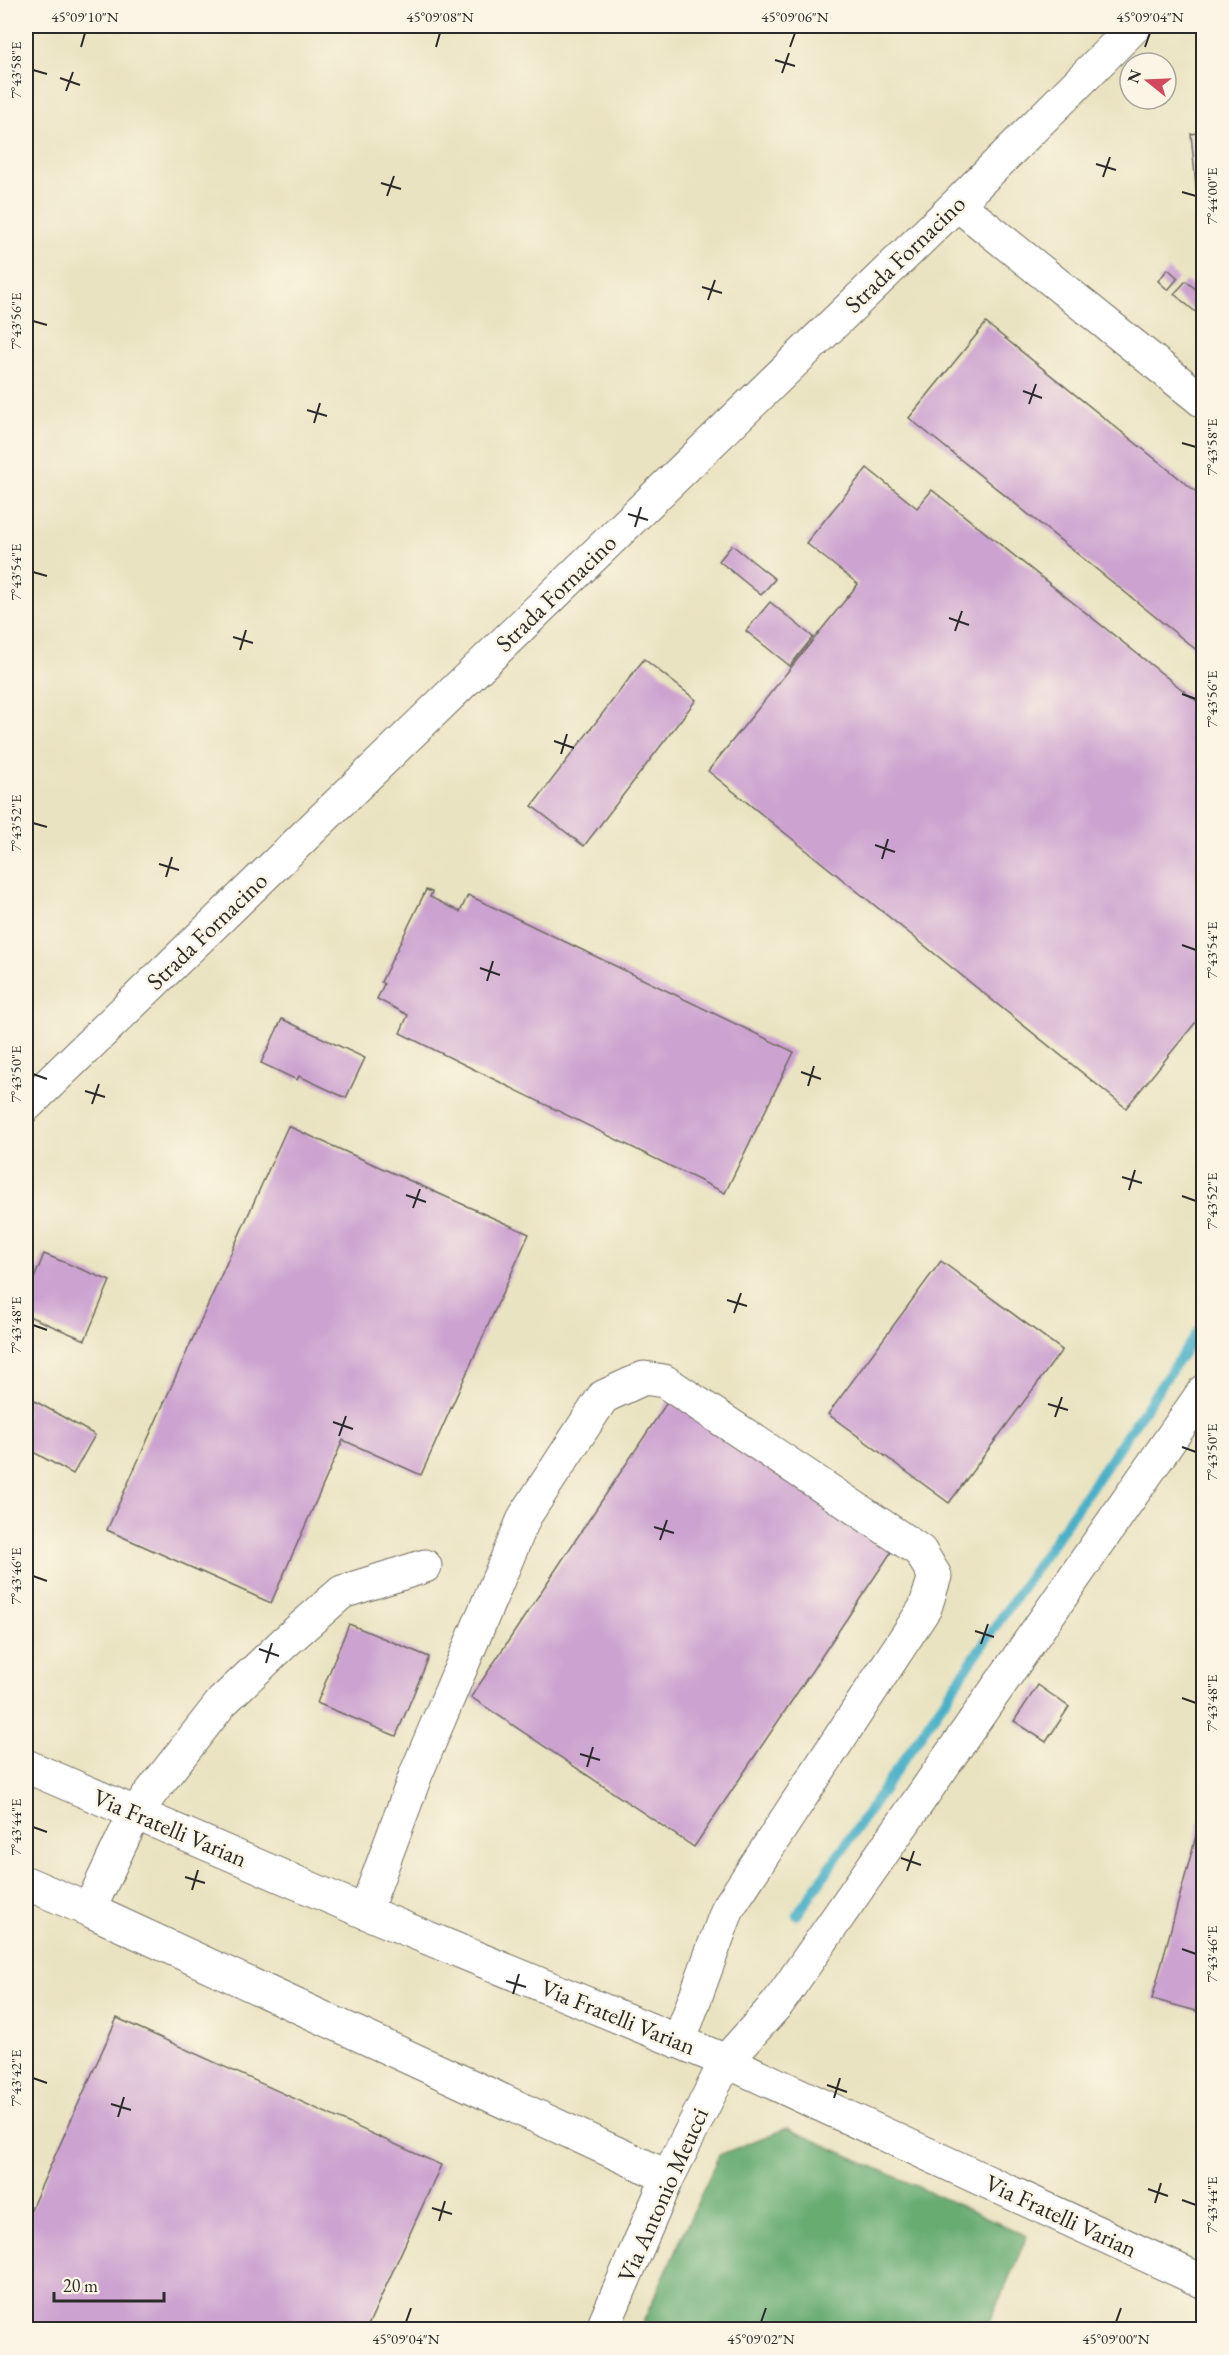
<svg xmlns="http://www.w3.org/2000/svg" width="1229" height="2355" font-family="'EB Garamond',serif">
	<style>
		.forest { fill: #67ac72; stroke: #496c4e; stroke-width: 1.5 }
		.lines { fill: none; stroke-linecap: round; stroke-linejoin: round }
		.stream { stroke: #49b0c8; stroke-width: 10 }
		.building { fill: #cca3d0 }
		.minor-casing { stroke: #6e6b60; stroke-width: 35 }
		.minor { stroke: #fff; stroke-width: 33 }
		.ticks { fill: none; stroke: #2b2b2b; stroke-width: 2 }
		.labels { text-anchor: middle; stroke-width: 5; stroke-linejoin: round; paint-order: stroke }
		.street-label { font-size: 24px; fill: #2b2b2b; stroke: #fcf5e5 }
		.neatline { fill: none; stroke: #2b2b2b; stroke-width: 2 }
		.ticks-label { font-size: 15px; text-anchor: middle; fill: #2b2b2b }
	</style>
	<rect width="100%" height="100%" fill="#fcf5e5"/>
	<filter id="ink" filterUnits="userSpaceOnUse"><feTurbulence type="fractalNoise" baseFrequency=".0167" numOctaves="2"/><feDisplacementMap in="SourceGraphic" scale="12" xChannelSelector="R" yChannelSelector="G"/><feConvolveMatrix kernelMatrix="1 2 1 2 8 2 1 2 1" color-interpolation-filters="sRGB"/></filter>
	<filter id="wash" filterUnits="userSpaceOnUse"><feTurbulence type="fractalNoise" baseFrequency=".008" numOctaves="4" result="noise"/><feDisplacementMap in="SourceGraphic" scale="24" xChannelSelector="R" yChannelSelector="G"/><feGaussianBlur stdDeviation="1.35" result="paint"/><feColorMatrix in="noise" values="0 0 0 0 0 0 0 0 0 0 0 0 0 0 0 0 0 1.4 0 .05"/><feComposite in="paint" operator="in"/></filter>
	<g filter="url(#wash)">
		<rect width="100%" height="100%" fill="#eae3c1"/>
		<path class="forest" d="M787 2128 1027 2236 987 2329H640L719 2155Z"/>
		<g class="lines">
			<path class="stream" d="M797 1915 1204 1323"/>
		</g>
		<g id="blocks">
			<path class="building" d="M1204 132V195L1197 196 1191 134Z
				M1168 269 1178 278 1168 290 1158 281Z
				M1186 281 1204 296V319L1174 294Z
				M986 323 1204 498V656L909 418Z
				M867 468 917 508 932 490 1204 707V1012L1126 1108 708 771 858 584 806 543Z
				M732 545 775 579 761 595 719 561Z
				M770 602 813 637 790 666 746 631Z
				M644 659 696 700 584 846 532 806Z
				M426 890 432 892 430 897 460 912 468 895 794 1052 725 1193 400 1033 408 1015 377 999 384 984 381 982Z
				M282 1019 365 1058 346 1098 299 1076 297 1080 261 1063Z
				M288 1126 529 1234 421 1475 343 1440 271 1603 107 1530Z
				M44 1254 110 1281 85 1340 26 1315V1298Z
				M941 1261 1062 1350 949 1503 828 1414Z
				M672 1395 896 1545 694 1847 471 1697Z
				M26 1396 95 1435 73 1474 26 1448Z
				M349 1624 429 1657 396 1736 317 1703Z
				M1038 1685 1069 1707 1046 1742 1014 1721Z
				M1203 1810H1204V2013L1152 1999Z
				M117 2018 441 2165 366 2330H26V2220Z"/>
		</g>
	</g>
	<g filter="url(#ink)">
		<use href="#blocks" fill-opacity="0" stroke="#6e6b60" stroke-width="1.5"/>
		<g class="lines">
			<defs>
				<path id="minor" d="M957 204 1204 402
					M26 1106 957 204 1135 26
					M26 1766 365 1912 726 2061 1204 2282
					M26 1883 89 1910 135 1813 222 1702 284 1643 342 1592 425 1566
					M89 1910 668 2177
					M365 1912 416 1774 525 1516 603 1397 644 1378 664 1381 920 1551 935 1576 925 1608 728 1908 679 2042
					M602 2330 668 2177 726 2061 778 2003 1204 1391"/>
			</defs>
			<use href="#minor" class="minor-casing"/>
			<use href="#minor" class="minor"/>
		</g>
	</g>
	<path class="ticks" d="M81 47 85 33M436 47 440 33M790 47 795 33M1145 47 1150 33M775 60 795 66M33 70 47 74M782 73 789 53M60 78 80 85M66 91 73 72M1096 164 1116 170M1103 177 1110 157M381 183 401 189M1182 192 1196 196M387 196 394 176M702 287 722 293M708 300 715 280M33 321 47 325M1023 391 1042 398M1029 404 1036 384M307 410 327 416M314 423 320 403M1182 443 1196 447M628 514 648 520M635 527 641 507M33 572 47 576M949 618 969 625M955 631 962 611M233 637 253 643M240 650 246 630M1182 694 1196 699M554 741 574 748M561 754 567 734M33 823 47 827M875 845 895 852M882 859 888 839M159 864 179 870M166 877 172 857M1182 945 1196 950M480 968 500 975M487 981 493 961M801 1072 821 1079M33 1074 47 1079M808 1086 814 1066M85 1091 105 1097M92 1104 99 1084M1122 1177 1142 1183M1129 1190 1135 1170M406 1195 426 1202M1182 1196 1196 1201M413 1208 420 1189M727 1300 747 1306M734 1313 741 1293M33 1325 47 1330M1048 1404 1068 1410M1055 1417 1062 1397M333 1422 353 1429M339 1436 346 1416M1182 1447 1196 1452M654 1527 674 1533M660 1540 667 1520M33 1576 47 1581M975 1631 994 1637M981 1644 988 1624M259 1649 279 1656M266 1663 272 1643M1182 1698 1196 1703M580 1754 600 1760M587 1767 593 1747M33 1827 47 1832M901 1858 921 1865M907 1871 914 1851M185 1877 205 1883M192 1890 198 1870M1182 1949 1196 1954M506 1981 526 1987M513 1994 519 1974M33 2078 47 2083M827 2085 847 2092M834 2098 840 2078M111 2104 131 2110M118 2117 124 2097M1148 2189 1168 2196M1182 2200 1196 2205M1155 2203 1161 2183M432 2208 452 2214M439 2221 445 2201M406 2322 411 2308M761 2322 766 2308M1116 2322 1121 2308"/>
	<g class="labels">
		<g class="street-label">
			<text transform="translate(905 254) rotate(-44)" y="8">Strada Fornacino</text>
			<text transform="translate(556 593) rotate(-44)" y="8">Strada Fornacino</text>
			<text transform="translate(207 931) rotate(-44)" y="8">Strada Fornacino</text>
			<text transform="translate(170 1828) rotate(23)" y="8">Via Fratelli Varian</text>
			<text transform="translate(618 2017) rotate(22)" y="8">Via Fratelli Varian</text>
			<text transform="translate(663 2195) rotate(-66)" y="8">Via Antonio Meucci</text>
			<text transform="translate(1061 2216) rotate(25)" y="8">Via Fratelli Varian</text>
		</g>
	</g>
	<rect width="1229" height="2355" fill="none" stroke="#fcf5e5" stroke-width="66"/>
	<g transform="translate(1148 81) rotate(288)"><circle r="28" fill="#fcf5e5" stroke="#a8a49b" stroke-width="1.5"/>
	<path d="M0-4.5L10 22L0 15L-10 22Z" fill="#d1495b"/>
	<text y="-9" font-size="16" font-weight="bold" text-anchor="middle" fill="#2b2b2b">N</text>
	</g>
	<path d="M54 2292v9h110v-9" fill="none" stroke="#2b2b2b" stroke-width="3"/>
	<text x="63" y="2292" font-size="18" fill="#2b2b2b" stroke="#fcf5e5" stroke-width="4.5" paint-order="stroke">20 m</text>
	<rect x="33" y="33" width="1163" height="2289" class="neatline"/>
	<g class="ticks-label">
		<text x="85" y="22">45°09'10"N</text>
		<text x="440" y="22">45°09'08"N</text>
		<text x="795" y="22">45°09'06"N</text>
		<text x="1150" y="22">45°09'04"N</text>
		<text transform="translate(16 70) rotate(-90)" y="5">7°43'58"E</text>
		<text transform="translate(1212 196) rotate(-90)" y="5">7°44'00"E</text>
		<text transform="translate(16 321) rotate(-90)" y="5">7°43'56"E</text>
		<text transform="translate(1212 447) rotate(-90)" y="5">7°43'58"E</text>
		<text transform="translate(16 572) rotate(-90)" y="5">7°43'54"E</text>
		<text transform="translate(1212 699) rotate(-90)" y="5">7°43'56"E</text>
		<text transform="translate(16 823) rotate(-90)" y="5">7°43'52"E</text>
		<text transform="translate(1212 950) rotate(-90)" y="5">7°43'54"E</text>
		<text transform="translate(16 1074) rotate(-90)" y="5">7°43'50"E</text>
		<text transform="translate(1212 1201) rotate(-90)" y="5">7°43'52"E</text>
		<text transform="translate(16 1325) rotate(-90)" y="5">7°43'48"E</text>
		<text transform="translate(1212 1452) rotate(-90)" y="5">7°43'50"E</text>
		<text transform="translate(16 1576) rotate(-90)" y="5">7°43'46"E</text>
		<text transform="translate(1212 1703) rotate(-90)" y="5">7°43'48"E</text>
		<text transform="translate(16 1827) rotate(-90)" y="5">7°43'44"E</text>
		<text transform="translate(1212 1954) rotate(-90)" y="5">7°43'46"E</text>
		<text transform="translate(16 2078) rotate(-90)" y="5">7°43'42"E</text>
		<text transform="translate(1212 2205) rotate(-90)" y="5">7°43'44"E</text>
		<text x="406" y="2344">45°09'04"N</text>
		<text x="761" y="2344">45°09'02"N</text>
		<text x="1116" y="2344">45°09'00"N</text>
	</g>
</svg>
